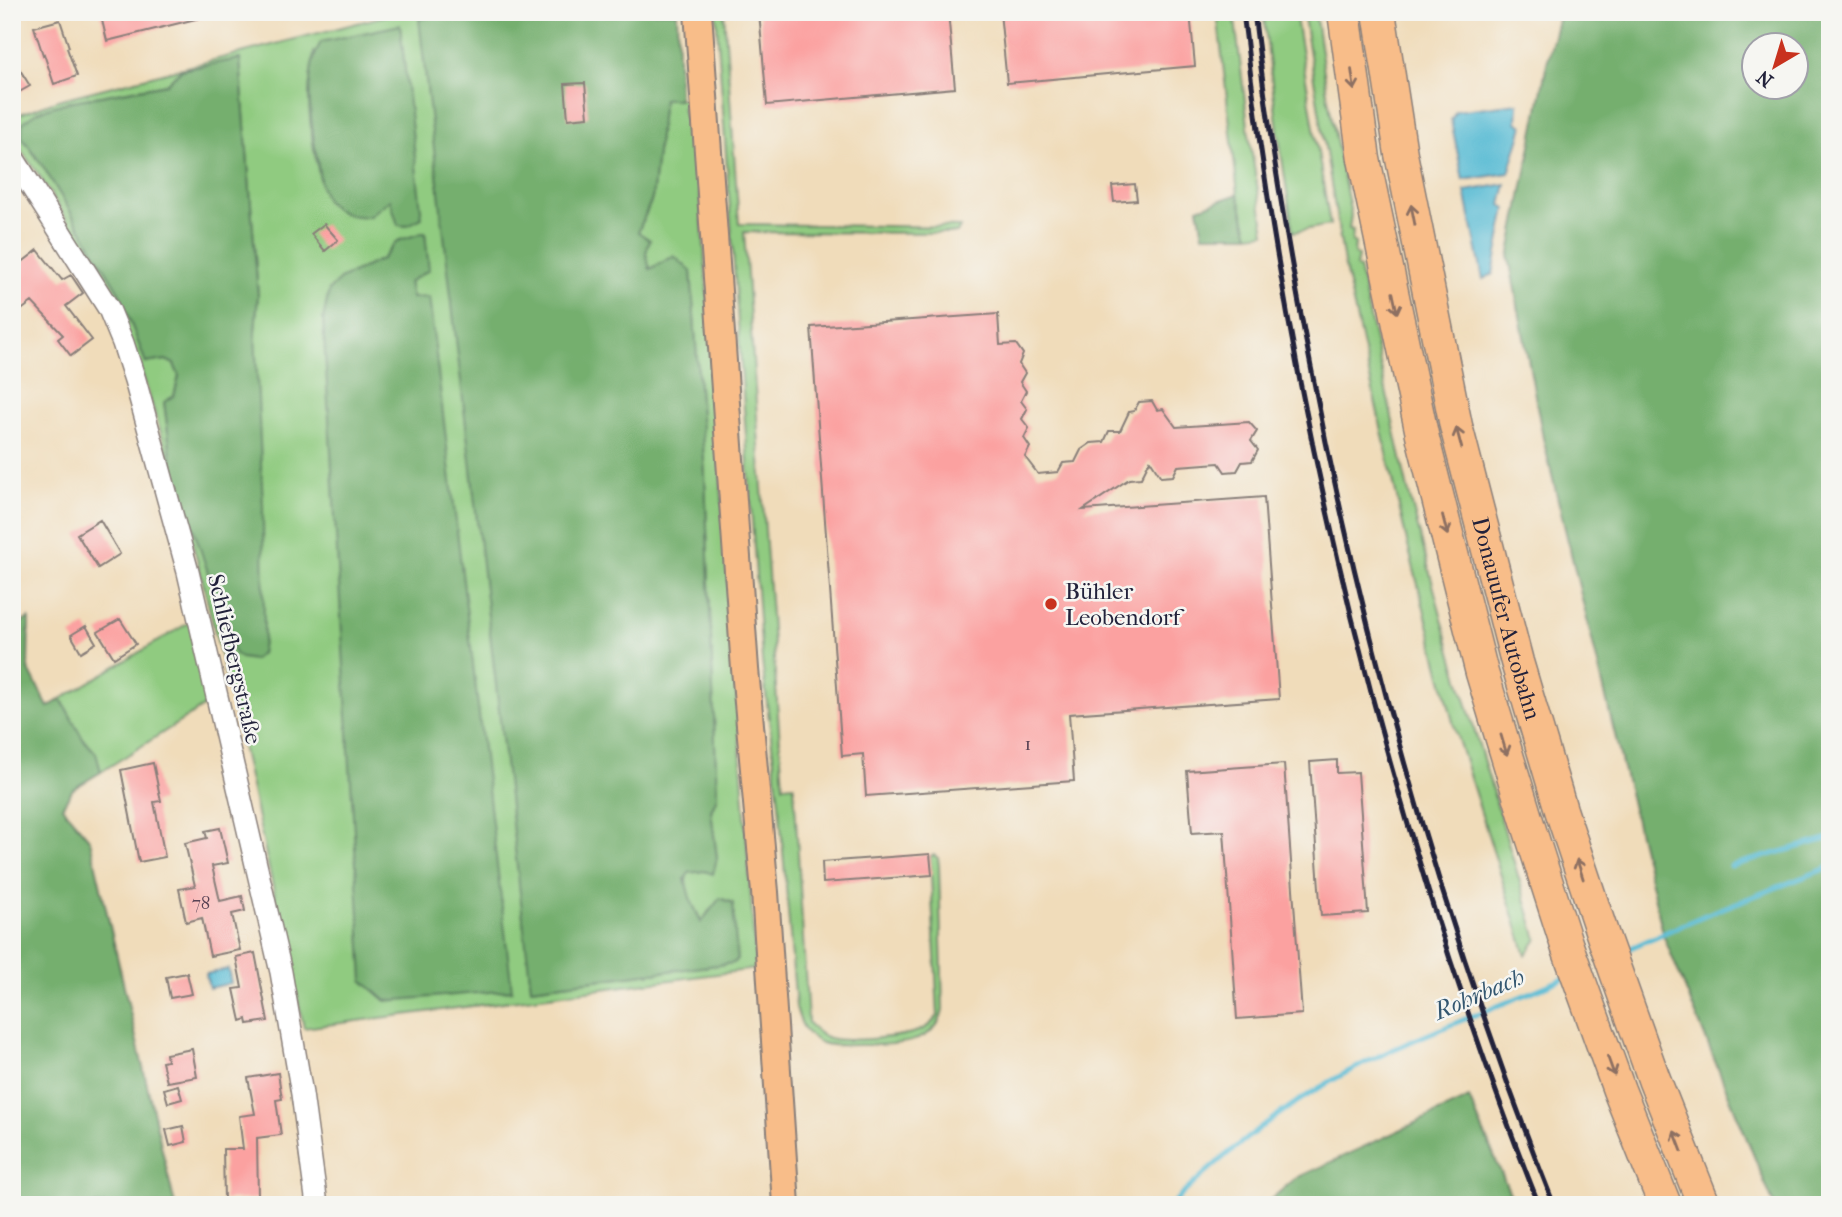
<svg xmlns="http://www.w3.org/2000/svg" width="1842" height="1217" font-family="'IM FELL French Canon',serif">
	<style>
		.green { fill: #90cb80; stroke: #59765e; stroke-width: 2; fill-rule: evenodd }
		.forest { fill: #74af6e; stroke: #4b6854; stroke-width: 2; fill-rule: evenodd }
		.water { fill: #55bad3; stroke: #3c6e87; stroke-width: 2 }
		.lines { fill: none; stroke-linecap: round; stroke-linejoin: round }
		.stream { stroke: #55bad3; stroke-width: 5 }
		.building { fill: #fba1a0 }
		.minor-casing { stroke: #897f7a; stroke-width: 24 }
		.major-casing { stroke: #897f7a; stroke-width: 30 }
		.highway-casing { stroke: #897f7a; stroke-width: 35 }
		.minor { stroke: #fff; stroke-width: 21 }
		.major { stroke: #f8bd89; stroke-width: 26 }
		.highway { stroke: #f8bd89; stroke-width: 32 }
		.rail { stroke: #22223b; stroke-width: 5 }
		.oneway { stroke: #8d7062 }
		.poi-dot { fill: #c8321e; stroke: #f6f6f2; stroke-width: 2.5 }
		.labels { text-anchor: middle; stroke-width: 5; stroke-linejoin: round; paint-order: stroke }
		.number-label { font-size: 19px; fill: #584254 }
		.poi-label { font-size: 23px; fill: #22223b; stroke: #f6f6f2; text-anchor: start }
		.street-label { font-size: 23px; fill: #22223b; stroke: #f6f6f2 }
		.water-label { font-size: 24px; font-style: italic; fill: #345770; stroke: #f6f6f2 }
	</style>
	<rect width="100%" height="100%" fill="#f6f6f2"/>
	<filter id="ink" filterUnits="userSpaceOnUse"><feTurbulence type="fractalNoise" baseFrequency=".0143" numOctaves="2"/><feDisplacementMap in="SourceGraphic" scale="14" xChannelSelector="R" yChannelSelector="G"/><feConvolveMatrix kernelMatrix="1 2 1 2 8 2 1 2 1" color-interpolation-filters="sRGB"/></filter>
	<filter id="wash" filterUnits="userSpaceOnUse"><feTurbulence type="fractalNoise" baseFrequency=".00686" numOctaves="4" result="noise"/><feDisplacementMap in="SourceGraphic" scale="28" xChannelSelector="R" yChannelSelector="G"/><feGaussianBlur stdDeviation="1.57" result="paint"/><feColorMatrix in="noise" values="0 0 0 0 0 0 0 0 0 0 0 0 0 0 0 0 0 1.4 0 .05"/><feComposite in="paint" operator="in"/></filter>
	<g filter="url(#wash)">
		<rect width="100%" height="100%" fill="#f0dcba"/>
		<path class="green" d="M400 12H451L420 20 532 988 733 963 737 959 709 911 702 922C695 908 681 888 688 873L704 871 717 858 711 811 717 797 705 475 691 271 650 269 638 232 652 199 663 98 683 99 687 105 682 107 685 118 691 119 697 149 756 969 304 1028 239 732 199 566 168 455 140 367 111 293 92 259 37 172 12 138V117L58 100ZM314 53 406 226 390 199 368 217 326 201C317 171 309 129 309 97 309 83 312 68 314 53ZM240 59 258 295 255 332 172 462 164 403 174 396 179 376 174 364 166 360 146 363 119 292 44 168 22 137 39 111 68 102 166 84 181 70ZM425 232 428 270 409 282 412 299 429 298 386 1001 340 279 382 259 397 241Z
			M716 12H724L739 224 960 227 957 233 744 232 783 786 794 785 808 1022C813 1030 820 1035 829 1038 846 1043 905 1037 921 1030 928 1027 933 1022 938 1016L930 856 934 855 938 858 939 866 943 1010C936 1048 887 1045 857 1045 845 1045 830 1047 819 1042 804 1034 800 1022 796 1007L779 803 762 661Z
			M1217 12H1234L1250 142 1265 233 1249 235 1238 194Z
			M1263 12H1295L1330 225 1293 232 1279 138Z
			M1303 12H1315L1328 99 1351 215 1349 229 1353 230 1352 242 1355 243 1354 254 1358 256 1356 267 1359 268 1408 490 1449 645 1537 939 1526 955 1455 730 1407 542 1344 263Z
			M195 619 214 700 101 772 96 753 83 739 61 699Z"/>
		<path class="forest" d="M451 12H677L679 99H663L652 199 638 232 650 240 646 253 650 269 674 256 691 271 705 475 717 797 711 811 717 858 713 874 704 871 689 873 685 879 690 898 701 922 720 898 733 903 737 959 734 963 531 988 419 19Z
			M1560 12H1830V1205H1774L1664 937 1543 438 1509 258 1547 63ZM1755 46H1797V88H1755Z
			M400 25 422 218 406 226 398 225 390 200 368 217C352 216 339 215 328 202 320 194 320 176 318 166 312 128 301 76 321 42Z
			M240 59 258 295 255 332 263 506 264 637 261 654 253 660 241 658 234 653 172 462 164 402 174 396 179 376 174 364 166 360 146 363 119 292 44 168 22 137V123L39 111 68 102 166 84 181 70Z
			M1238 194 1249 235H1203L1198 208Z
			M425 232 429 270 409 282 412 298 429 297 512 990 386 1001 363 981 323 320 329 290 340 279 382 259 397 241Z
			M29 618 28 668 48 707 61 699 83 739 96 753 101 772 73 789 62 807 90 840 175 1205H12V628Z
			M1469 1098 1515 1205H1264L1296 1178Z"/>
		<path class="water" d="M1518 103 1517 122 1523 126 1509 173 1463 180 1451 120 1456 111Z
			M1506 184 1501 205 1506 208 1493 274 1483 279 1465 191Z
			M228 969 231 983 209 988 206 974Z"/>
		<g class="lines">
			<path class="stream" d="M1731 866 1830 838
				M1619 953 1705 915 1830 867
				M1171 1205C1222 1155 1278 1110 1340 1076 1413 1036 1493 1010 1569 976"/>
		</g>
		<g id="blocks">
			<path class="building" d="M100 12H204V17L107 41Z
				M759 12H948L955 88 767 105Z
				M1000 12H1190L1195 66 1007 83Z
				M60 20 69 47 67 48 77 76 54 84 44 54 43 55 34 27Z
				M12 57 30 86 12 96Z
				M585 83 588 117 568 119 565 84Z
				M1135 184 1137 200 1114 202 1112 186Z
				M324 224 338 240 325 251 311 234Z
				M38 250 62 280 71 275 83 293 66 306 92 340 71 356 58 339 63 335 32 302 12 317V270Z
				M998 314 1000 345 1016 344 1023 354 1019 364 1025 373 1020 382 1026 391 1021 401 1027 409 1022 419 1029 428 1024 438 1030 447 1025 457 1038 474 1058 472 1063 463 1075 462 1081 450 1091 443 1104 442 1109 431H1120L1129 412 1134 411 1139 402 1152 401 1157 410 1163 409 1176 427 1249 422 1257 431 1251 441 1258 450 1252 461 1242 462 1237 471 1225 472 1219 463 1178 466 1173 476 1161 477 1150 460 1141 478 1129 479 1083 510 1264 497 1279 699 1069 714 1074 781 866 796 863 754 842 756 811 327Z
				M100 520 120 554 98 568 77 534Z
				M120 619 136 644 114 658 98 632Z
				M86 626 96 643 81 652 71 635Z
				M1337 760V773L1358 772 1368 913 1321 916 1310 762Z
				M153 763 161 801 154 802 165 857 139 862 121 770Z
				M1284 764 1302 1014 1237 1019 1224 831 1192 833 1187 771Z
				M220 828 228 863 212 866 220 901 242 896 245 911 232 914 240 950 210 956 202 918 186 922 179 889 195 886 185 843 207 838 205 831Z
				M930 854 932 875 823 883 822 862Z
				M255 953 268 1021 248 1024 247 1019 241 1021 234 989 242 988 236 957Z
				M187 973 192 994 170 998 166 977Z
				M192 1049 197 1077 167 1082 162 1062 167 1061 166 1054Z
				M278 1073 282 1099 276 1100 281 1135 257 1138 258 1199 224 1200 223 1149H243L239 1116 255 1114 248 1078Z
				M178 1085 182 1099 168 1103 164 1089Z
				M183 1126 186 1142 170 1146 166 1130Z"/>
		</g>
	</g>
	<g filter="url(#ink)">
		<use href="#blocks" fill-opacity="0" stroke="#897f7a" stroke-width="2"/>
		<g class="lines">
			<defs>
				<path id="minor" d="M12 156 109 309 123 343 135 380 188 572 281 972 302 1094 317 1205"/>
				<path id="major" d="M698 12 745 669 765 892 786 1205"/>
				<g id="highway">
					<path d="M1344 12 1364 159 1423 439 1482 673 1526 818 1567 946 1619 1090 1665 1205"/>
					<path id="s1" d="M1379 12 1401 154 1456 426 1517 662 1561 810 1602 933 1654 1079 1704 1205"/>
				</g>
			</defs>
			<use href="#minor" class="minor-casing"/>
			<use href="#major" class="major-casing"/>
			<use href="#highway" class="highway-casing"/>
			<use href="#minor" class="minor"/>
			<use href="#major" class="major"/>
			<use href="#highway" class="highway"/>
			<path class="rail" d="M1243 12C1290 419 1388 823 1539 1205
				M1254 12C1268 131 1288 249 1311 367 1366 653 1446 934 1554 1205"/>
		</g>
		<defs><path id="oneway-shaft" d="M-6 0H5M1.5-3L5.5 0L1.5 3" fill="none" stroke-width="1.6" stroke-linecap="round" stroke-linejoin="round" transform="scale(1.75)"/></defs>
		<g class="oneway">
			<use href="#oneway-shaft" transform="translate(1353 80) rotate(82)"/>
			<use href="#oneway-shaft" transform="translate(1413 215) rotate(-101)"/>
			<use href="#oneway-shaft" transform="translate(1395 303) rotate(78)"/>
			<use href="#oneway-shaft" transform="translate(1459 438) rotate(-105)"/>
			<use href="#oneway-shaft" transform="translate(1445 525) rotate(76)"/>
			<use href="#oneway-shaft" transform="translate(1504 745) rotate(73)"/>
			<use href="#oneway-shaft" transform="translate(1580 869) rotate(-108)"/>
			<use href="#oneway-shaft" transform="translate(1611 1066) rotate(70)"/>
			<use href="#oneway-shaft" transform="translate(1678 1141) rotate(-111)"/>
		</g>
	</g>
	<circle class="poi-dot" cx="1051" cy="604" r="7"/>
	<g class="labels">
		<g class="number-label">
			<text x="1028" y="750">1</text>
			<text x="201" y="909">78</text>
		</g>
		<g class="poi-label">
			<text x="1065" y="599">Bühler<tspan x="1065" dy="26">Leobendorf</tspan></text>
		</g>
		<g class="street-label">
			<text dy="8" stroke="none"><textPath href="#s1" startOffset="620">Donauufer Autobahn</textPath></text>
			<text transform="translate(235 659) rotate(77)" y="8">Schliefbergstraße</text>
		</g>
		<g class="water-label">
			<text transform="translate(1479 994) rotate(-23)" y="8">Rohrbach</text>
		</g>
	</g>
	<rect width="1842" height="1217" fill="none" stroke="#f6f6f2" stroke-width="42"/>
	<g transform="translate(1775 66) rotate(218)"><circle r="33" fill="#f6f6f2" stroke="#a1a1a9" stroke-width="2"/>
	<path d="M0-5L12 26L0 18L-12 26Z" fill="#c8321e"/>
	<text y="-10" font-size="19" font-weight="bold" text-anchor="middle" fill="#22223b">N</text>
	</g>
</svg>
